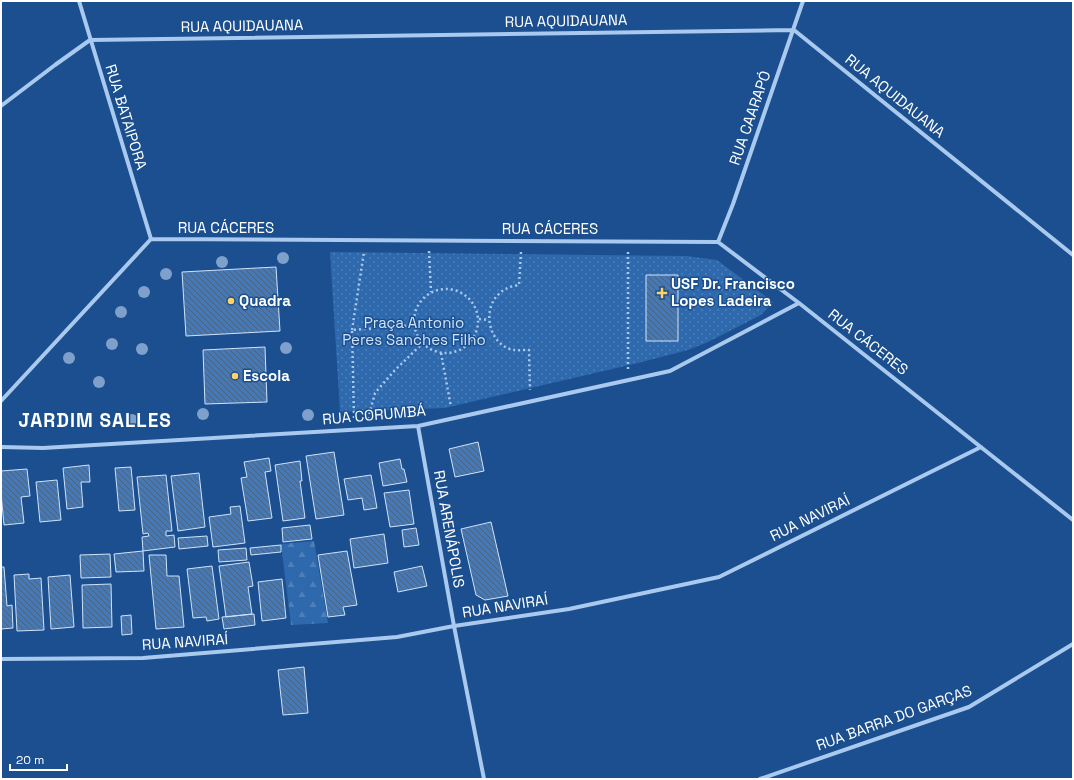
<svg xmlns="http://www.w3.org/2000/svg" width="1074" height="780" font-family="'Space Grotesk',sans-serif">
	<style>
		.grass { fill: url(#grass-dots) }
		.forest { fill: url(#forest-firs) }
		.building { fill: url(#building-back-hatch); stroke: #cfe3fa }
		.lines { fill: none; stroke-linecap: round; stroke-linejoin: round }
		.path { stroke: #a9c9ee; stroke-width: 2.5; stroke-dasharray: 2 3; stroke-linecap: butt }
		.street { stroke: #a9c9ee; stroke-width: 4 }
		.tree { fill: #7ea0ca }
		.poi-dot { fill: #ffd166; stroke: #1b4f8f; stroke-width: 1.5 }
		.labels { text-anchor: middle; stroke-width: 3; stroke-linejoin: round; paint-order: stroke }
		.street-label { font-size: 15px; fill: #fff; stroke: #1b4f8f }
		.poi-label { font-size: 15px; font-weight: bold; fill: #fff; stroke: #1b4f8f; text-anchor: start }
		.park-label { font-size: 15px; fill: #cfe3fa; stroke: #1b4f8f }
		.district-label { font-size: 19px; font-weight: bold; letter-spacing: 1px; fill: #fff; stroke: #1b4f8f }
	</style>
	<defs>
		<pattern id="grass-dots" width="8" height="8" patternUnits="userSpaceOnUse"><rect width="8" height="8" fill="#2e69ad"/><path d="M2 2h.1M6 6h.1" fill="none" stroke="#4d80b9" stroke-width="1.8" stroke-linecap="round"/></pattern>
		<pattern id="forest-firs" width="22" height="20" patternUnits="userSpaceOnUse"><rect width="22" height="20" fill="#2e69ad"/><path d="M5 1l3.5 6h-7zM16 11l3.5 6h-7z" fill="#4d80b9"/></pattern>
		<pattern id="building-back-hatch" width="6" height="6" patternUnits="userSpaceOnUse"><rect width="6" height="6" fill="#4478b7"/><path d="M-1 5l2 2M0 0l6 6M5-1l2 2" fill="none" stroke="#486282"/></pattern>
	</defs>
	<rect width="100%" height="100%" fill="#1b4f8f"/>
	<path class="grass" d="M330 252 686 256 717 260 773 302 761 315 708 342 688 350 638 363 445 408 340 412Z"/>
	<path class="forest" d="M314 541 328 623 291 625 281 544Z"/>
	<path class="building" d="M276 267 280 331 186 336 182 272Z
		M646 275H678V341H646Z
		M265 347 267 402 205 404 203 350Z
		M478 442 484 471 455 477 449 449Z
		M334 452 344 515 316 519 306 456Z
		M269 458 271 471 265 472 272 518 248 521 241 478 247 477 244 462Z
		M400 459 402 469H404L407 482 383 486 379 463Z
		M300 461 302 481H300L305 518 283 521 275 465Z
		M89 465 90 482H81L83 507 67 509 63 468Z
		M131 467 135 510 119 511 115 468Z
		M27 469 30 496 21 497 24 523 4 525 1 493V471Z
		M199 473 205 527 178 531 171 476Z
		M166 475 172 531H166V536L174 535 175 547 143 551 142 537 149 536 148 533 143 534 137 477Z
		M371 475 377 508 364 510 362 498 348 500 344 479Z
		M57 480 61 520 40 522 36 482Z
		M409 490 414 524 390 527 384 493Z
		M240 506 245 543 213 547 209 517 231 514 230 507Z
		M491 522 508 596 485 600 476 595 461 529Z
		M310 525 312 539 283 542 282 528Z
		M416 528 419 545 404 547 402 530Z
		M384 534 388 563 354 568 350 539Z
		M207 536 208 546 179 549 178 538Z
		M281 545V552L251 555 250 548Z
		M246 548 247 560 219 562 218 550Z
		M143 551 144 571 116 572 114 554Z
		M347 551 357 605 343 607 345 615 328 617 318 555Z
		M110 554 111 577 81 578 80 555Z
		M149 555H166L167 576H179L184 627 156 629Z
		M249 562 253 586 248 587 252 614 226 617 219 566Z
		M212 566 219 619 207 621 206 617 193 618 187 569Z
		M422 566 427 586 398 592 394 572Z
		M1 567H4L7 606 12 605 13 628 1 629Z
		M29 574V579L41 578 44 630 17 631 14 575Z
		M70 575 74 627 51 629 48 577Z
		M282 579 286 618 262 621 258 582Z
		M111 584 112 627 83 628 82 585Z
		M254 614 255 625 224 629 222 617Z
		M131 615 132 634 122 635 121 616Z
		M304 667 308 713 283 715 278 670Z"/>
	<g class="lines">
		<path class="path" d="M429 251 431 292
			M521 252 519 285C512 286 505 288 500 293 483 307 487 338 507 348 514 351 521 350 529 350L530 390
			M628 252V369
			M414 321a32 32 0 1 1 64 0a32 32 0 1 1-64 0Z
			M479 319 489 320
			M352 330 364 252
			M441 353 451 407
			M354 418 352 330 414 325
			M368 419 375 393 395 370 423 343"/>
		<path class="street" d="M79 1 151 239
			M1 106 55 65 90 40 794 30 1073 255
			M718 242 733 204 803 1
			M1 401 151 239 718 242 799 303 1073 520
			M418 426 454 626 484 779
			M1 447 43 448 418 426 670 371 799 303
			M1 659 143 658 397 637 454 626 569 609 719 577 981 447
			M760 779 969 707 1073 644"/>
	</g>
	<g class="tree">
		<circle cx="283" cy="258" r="6"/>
		<circle cx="222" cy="262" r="6"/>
		<circle cx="166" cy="274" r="6"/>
		<circle cx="144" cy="292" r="6"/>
		<circle cx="121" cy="312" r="6"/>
		<circle cx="112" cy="344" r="6"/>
		<circle cx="286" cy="348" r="6"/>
		<circle cx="142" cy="349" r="6"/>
		<circle cx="69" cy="358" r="6"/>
		<circle cx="99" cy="382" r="6"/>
		<circle cx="203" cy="414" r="6"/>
		<circle cx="308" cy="415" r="6"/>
		<circle cx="132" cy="420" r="6"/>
	</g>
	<g class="poi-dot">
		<path d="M660 287h4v4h4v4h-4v4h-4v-4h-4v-4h4z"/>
		<circle cx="231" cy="301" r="4"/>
		<circle cx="235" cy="376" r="4"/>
	</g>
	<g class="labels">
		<g class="street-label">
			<text transform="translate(566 21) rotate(-1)" y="5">RUA AQUIDAUANA</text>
			<text transform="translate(242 26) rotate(-1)" y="5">RUA AQUIDAUANA</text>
			<text transform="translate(895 96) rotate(39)" y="5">RUA AQUIDAUANA</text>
			<text transform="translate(126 117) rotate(73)" y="5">RUA BATAIPORA</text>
			<text transform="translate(750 118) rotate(-71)" y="5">RUA CAARAPÓ</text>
			<text x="226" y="233">RUA CÁCERES</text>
			<text x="550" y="234">RUA CÁCERES</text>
			<text transform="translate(868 342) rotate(38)" y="5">RUA CÁCERES</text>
			<text transform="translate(374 415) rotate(-5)" y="5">RUA CORUMBÁ</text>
			<text transform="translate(810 518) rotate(-26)" y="5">RUA NAVIRAÍ</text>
			<text transform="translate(449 529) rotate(80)" y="5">RUA ARENÁPOLIS</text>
			<text transform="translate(505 606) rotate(-9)" y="5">RUA NAVIRAÍ</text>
			<text transform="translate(185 642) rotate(-4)" y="5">RUA NAVIRAÍ</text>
			<text transform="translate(894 718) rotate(-20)" y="5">RUA BARRA DO GARÇAS</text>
		</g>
		<g class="poi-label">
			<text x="671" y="289">USF Dr. Francisco<tspan x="671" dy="17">Lopes Ladeira</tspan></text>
			<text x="239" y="306">Quadra</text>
			<text x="243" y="381">Escola</text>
		</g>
		<g class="park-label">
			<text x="414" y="328">Praça Antonio<tspan x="414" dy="17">Peres Sanches Filho</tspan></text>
		</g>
		<g class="district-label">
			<text x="95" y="427">JARDIM SALLES</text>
		</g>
	</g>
	<rect width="1074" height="780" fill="none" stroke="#ffffff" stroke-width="4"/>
	<path d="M10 764v6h57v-6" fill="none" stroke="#ffffff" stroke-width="2"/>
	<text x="16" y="764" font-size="12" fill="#ffffff" stroke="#1b4f8f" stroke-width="3" paint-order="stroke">20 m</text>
</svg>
